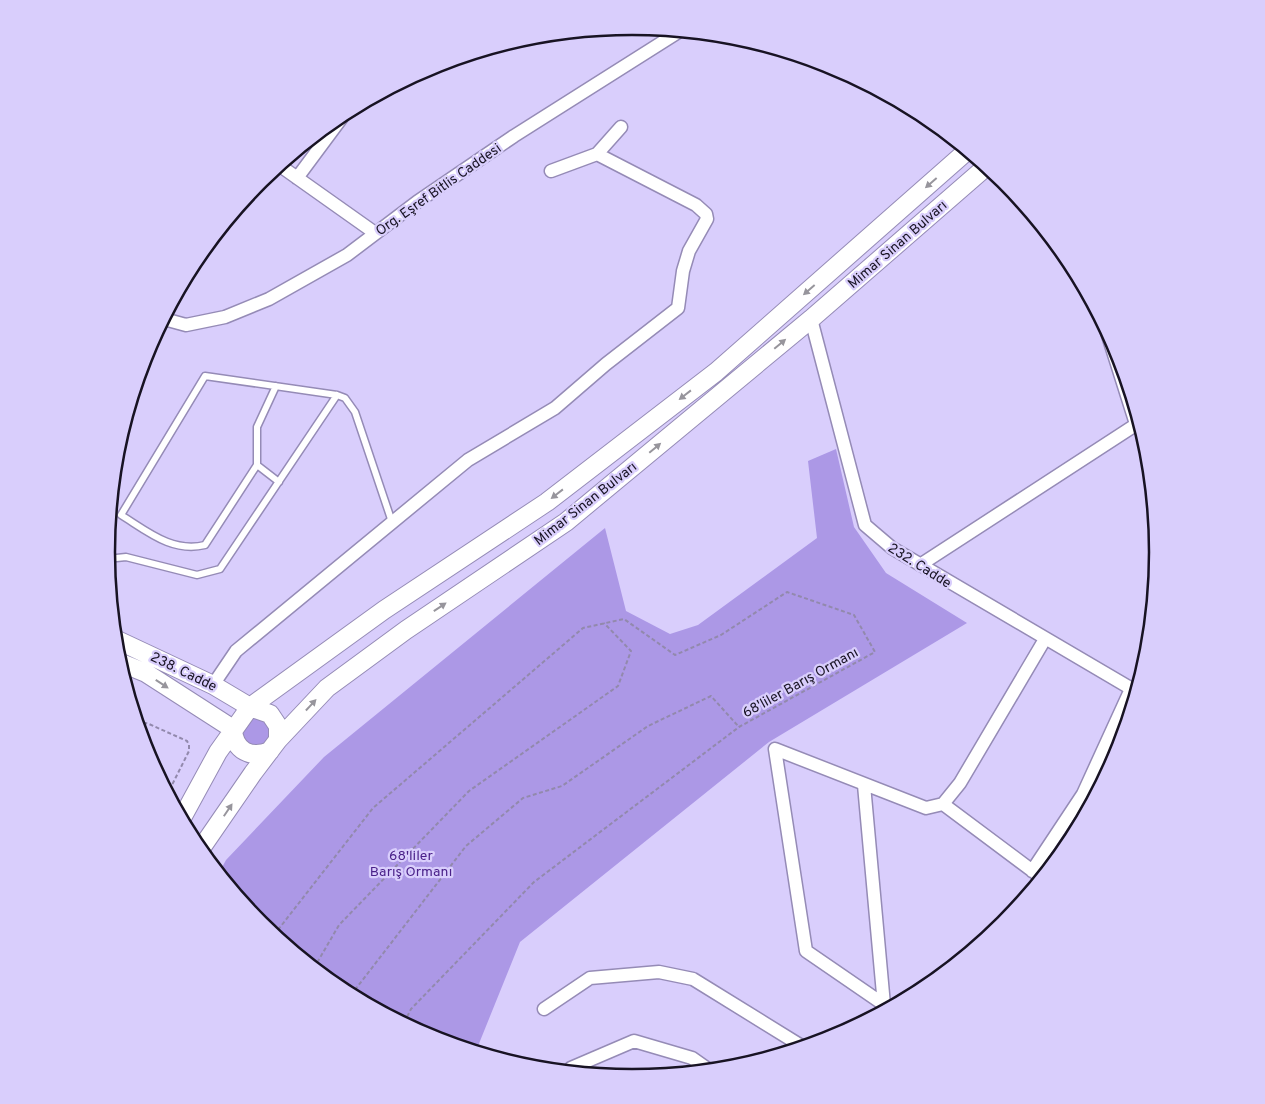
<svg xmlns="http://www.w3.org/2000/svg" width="1265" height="1104" font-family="Overpass,sans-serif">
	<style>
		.green { fill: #ac98e6 }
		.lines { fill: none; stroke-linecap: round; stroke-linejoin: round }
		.lane-casing { stroke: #958bb6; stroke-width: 9 }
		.street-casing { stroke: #958bb6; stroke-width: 15 }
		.secondary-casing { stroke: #958bb6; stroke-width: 20 }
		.path { stroke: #9289ac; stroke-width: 2; stroke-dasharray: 4 2.5; stroke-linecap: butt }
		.lane { stroke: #fff; stroke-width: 6 }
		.street { stroke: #fff; stroke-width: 12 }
		.secondary { stroke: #fff; stroke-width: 18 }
		.oneway { fill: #97959c }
		.labels { text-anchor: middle; stroke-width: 4.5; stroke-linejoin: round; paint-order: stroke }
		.street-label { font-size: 14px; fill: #181323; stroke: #d9cefc }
		.park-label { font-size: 14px; fill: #4a2189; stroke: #d9cefc }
		.rim { fill: none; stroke: #181323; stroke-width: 2.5 }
	</style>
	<rect width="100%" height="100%" fill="#d9cefc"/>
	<path class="green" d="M836 449 854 527 886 573 967 623 769 742 520 942 476 1051 431 1038 340 989 261 924 219 873 226 860 324 757 605 528 626 611 670 634 698 625 817 538 808 461Z
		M241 731a15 15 0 1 1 30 0a15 15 0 1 1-30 0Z"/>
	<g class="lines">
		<defs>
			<path id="lane" d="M276 386 257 427V465L205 545C172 553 147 531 121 515L205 376 337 395 345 398 355 412 392 522
				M257 465 279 482
				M107 559 126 557 197 575 220 569 337 395"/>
			<path id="street" d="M279 165 375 233
				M551 171 597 154 621 127
				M297 178 346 112
				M164 319 186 325 225 317 269 299 347 255 417 202 514 136 680 31
				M811 319 865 525 892 548 1137 692
				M1105 326 1136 424
				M920 565 1140 422
				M213 685 236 651 468 460 555 408 606 364 678 308 683 271 689 251 707 219 706 214 696 205 597 154
				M864 785 884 1005
				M1090 786 1113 762
				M943 804 1042 878
				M1032 871 1083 794 1131 689
				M889 1008 806 951 775 749 926 808 943 804 960 783 1045 639
				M544 1009 590 978 659 972 693 979 803 1047
				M569 1071 571 1068 634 1041 692 1058 709 1070"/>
			<path id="secondary" d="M115 639 213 685 250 707 270 714 278 726V740
				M119 662 146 673 233 729
				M233 729C234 751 251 759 270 751
				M182 818 218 752 250 707 384 610 547 502 716 372 968 150
				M200 850 253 773 278 740 327 688 406 630 566 522 811 319 987 166"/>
		</defs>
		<use href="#lane" class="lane-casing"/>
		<use href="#street" class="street-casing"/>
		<use href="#secondary" class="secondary-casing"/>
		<path class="path" d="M137 721 149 724 187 741 189 745V751L168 793
			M274 935 373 808 583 628 624 619 675 655 721 635 787 592 854 615 875 652 739 727 534 882 411 1009 404 1023
			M314 968 339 925 469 791 618 686 631 651 604 623
			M351 995 466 846 523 798 562 786 648 726 711 696 739 727"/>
		<use href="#lane" class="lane"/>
		<use href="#street" class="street"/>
		<use href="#secondary" class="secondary"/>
	</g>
	<defs><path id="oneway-solid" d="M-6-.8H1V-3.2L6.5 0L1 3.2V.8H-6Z" transform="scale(1.25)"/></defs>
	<g class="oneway">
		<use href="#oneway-solid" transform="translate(931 183) rotate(139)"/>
		<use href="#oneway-solid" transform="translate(809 290) rotate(139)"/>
		<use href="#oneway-solid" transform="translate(780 344) rotate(-40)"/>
		<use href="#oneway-solid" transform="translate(685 395) rotate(142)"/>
		<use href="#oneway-solid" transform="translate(655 448) rotate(-40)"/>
		<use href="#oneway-solid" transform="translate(557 494) rotate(142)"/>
		<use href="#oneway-solid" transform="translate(440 607) rotate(-34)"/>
		<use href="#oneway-solid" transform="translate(162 684) rotate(33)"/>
		<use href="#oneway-solid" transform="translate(311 705) rotate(-47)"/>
		<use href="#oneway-solid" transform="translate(228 810) rotate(-56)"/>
	</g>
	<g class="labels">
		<g class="street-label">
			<text transform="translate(438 189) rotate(-35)" y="5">Org. Eşref Bitlis Caddesi</text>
			<text transform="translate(897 244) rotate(-41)" y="5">Mimar Sinan Bulvarı</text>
			<text transform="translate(585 503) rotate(-38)" y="5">Mimar Sinan Bulvarı</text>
			<text transform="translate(920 565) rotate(32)" y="5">232. Cadde</text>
			<text transform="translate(184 671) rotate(26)" y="5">238. Cadde</text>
			<text transform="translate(800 682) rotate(-29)" y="5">68'liler Barış Ormanı</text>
		</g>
		<g class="park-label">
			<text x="411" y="860">68'liler<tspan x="411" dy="16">Barış Ormanı</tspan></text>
		</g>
	</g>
	<path d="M0 0H1265V1104H0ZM115 552a517 517 0 1 1 1034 0a517 517 0 1 1-1034 0Z" fill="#d9cefc" fill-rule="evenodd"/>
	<path class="rim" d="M115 552a517 517 0 1 1 1034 0a517 517 0 1 1-1034 0Z"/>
</svg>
